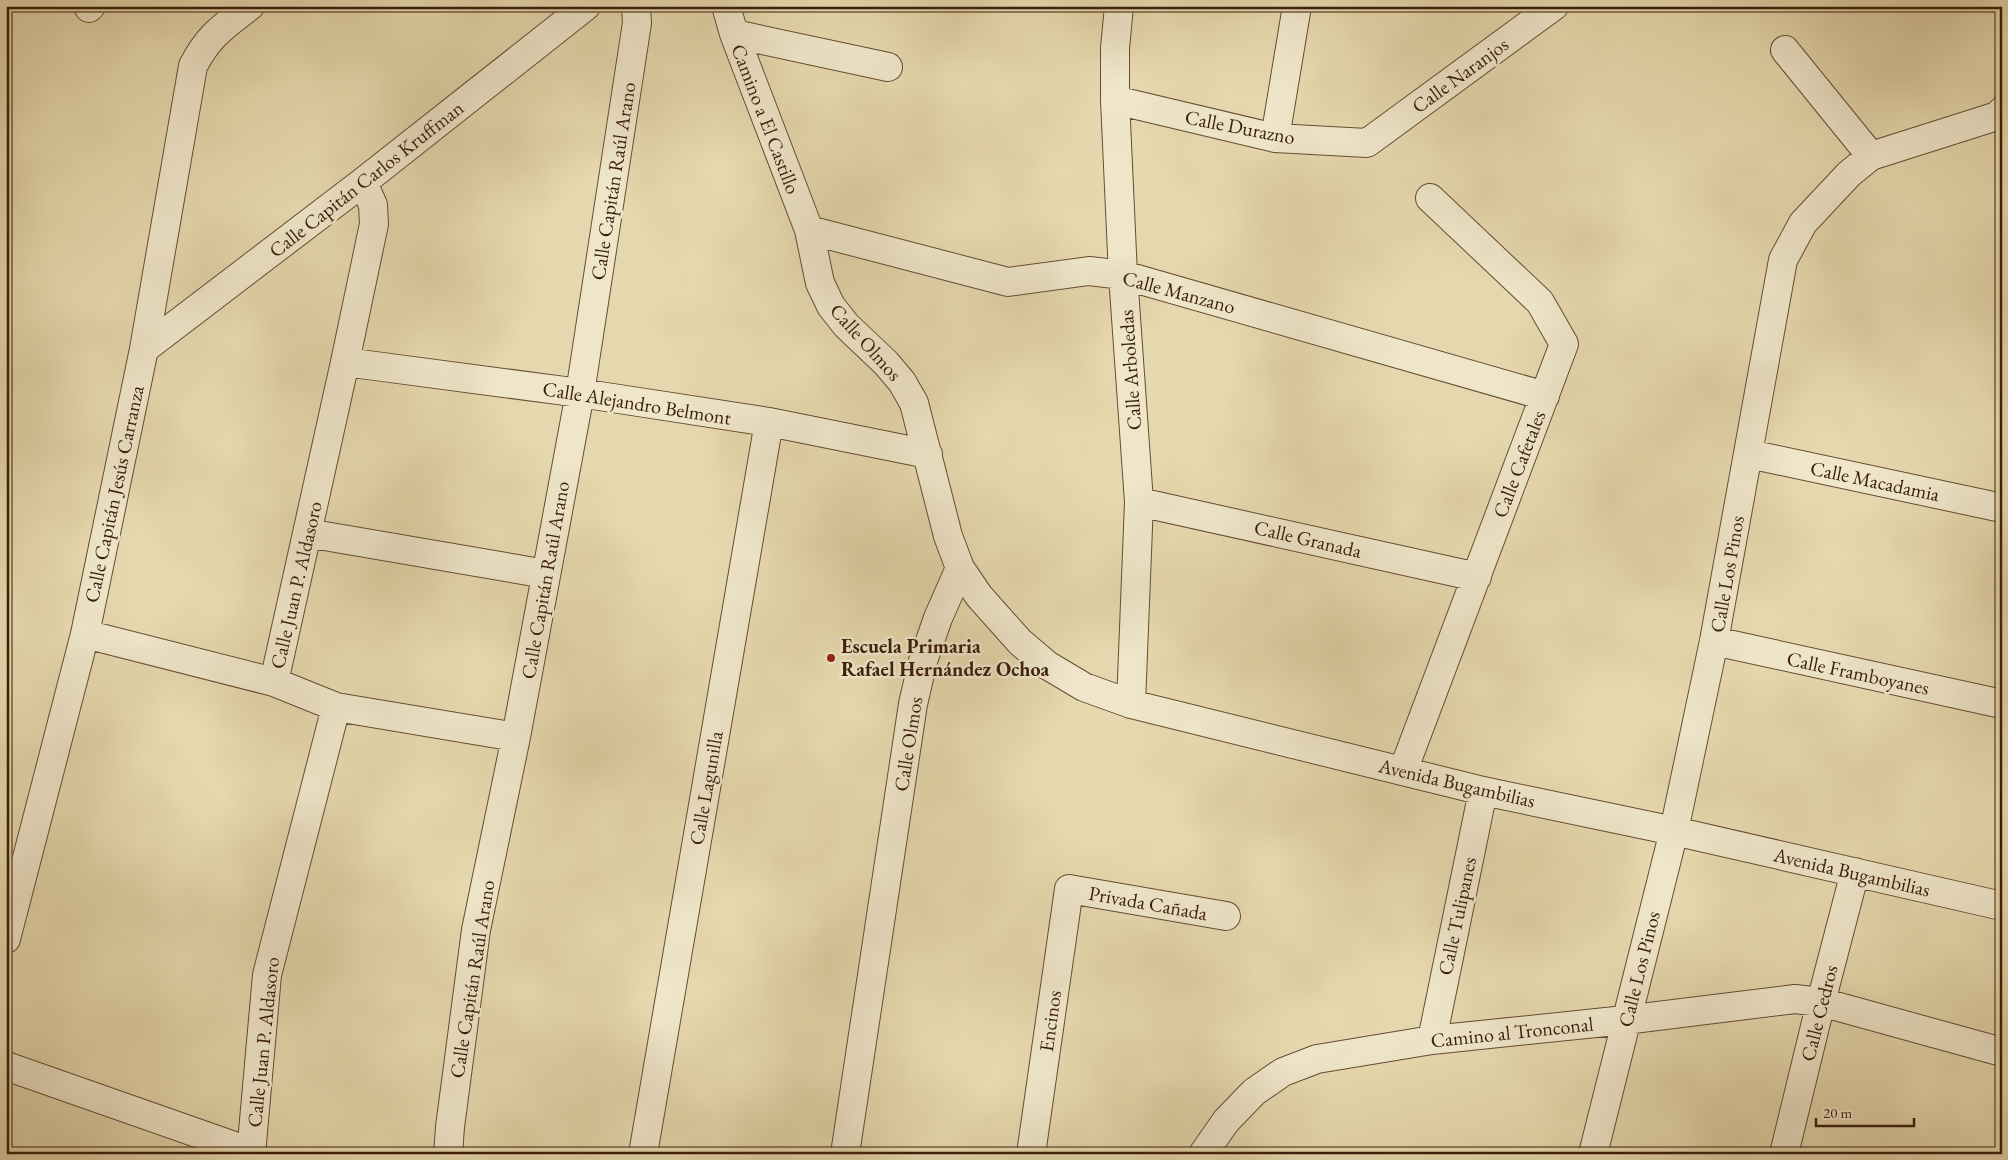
<svg xmlns="http://www.w3.org/2000/svg" width="2008" height="1160" font-family="'EB Garamond',serif">
	<style>
		.lines { fill: none; stroke-linecap: round; stroke-linejoin: round }
		.minor-casing { stroke: #654c33; stroke-width: 30 }
		.minor { stroke: #efe6ca; stroke-width: 28 }
		.poi-dot { fill: #8f2418; stroke: #efe6ca; stroke-width: 2 }
		.labels { text-anchor: middle; stroke-width: 5; stroke-linejoin: round; paint-order: stroke }
		.street-label { font-size: 20px; fill: #3a1d0a; stroke: #efe6ca }
		.poi-label { font-size: 20px; font-weight: bold; fill: #3a1d0a; stroke: #efe6ca; text-anchor: start }
	</style>
	<rect width="100%" height="100%" fill="#e6d8ae"/>
	<filter id="stains"><feTurbulence type="fractalNoise" baseFrequency=".004" numOctaves="4"/><feColorMatrix values="0 0 0 0 .2 0 0 0 0 .09 0 0 0 0 .02 0 0 0 .5 -.17"/></filter>
	<radialGradient id="worn" r=".72"><stop offset=".6" stop-color="#630" stop-opacity="0"/><stop offset="1" stop-color="#630" stop-opacity=".3"/></radialGradient>
	<g class="lines">
		<defs>
			<path id="minor" d="M726 6 734 34 809 230 820 283 831 306 846 325 886 363 902 382 914 403 948 536 960 568 979 596 1020 642 1047 665 1084 687 1131 704 1483 791 1674 831 2002 906
				M1119 6 1115 48V100L1123 275 1139 502 1131 704
				M89 8 91 6
				M734 34 888 67
				M1785 50 1871 156
				M1115 100 1275 138 1367 143 1554 6
				M1275 138 1297 6
				M809 230 1008 282 1089 271 1123 275 1545 396
				M144 349 363 182 586 6
				M345 362 580 393 769 422 928 454
				M1749 454 2002 508
				M1139 502 1477 577
				M307 533 546 574
				M85 634 274 682 336 707 516 737
				M1714 641 2002 704
				M274 682 345 362 374 224 373 205 363 182
				M1403 771 1564 344 1540 302 1430 198
				M6 939 85 634 144 349 193 66C209 35 223 27 250 6
				M1432 1040 1483 791
				M6 1066 251 1152
				M251 1154 267 975 336 707
				M448 1154 450 1127 476 930 516 737 580 393 637 23 636 6
				M643 1154 769 422
				M845 1154 913 704 923 661 938 618 960 568
				M1031 1154 1069 889 1226 916
				M1203 1154 1226 1121 1254 1092 1283 1072 1317 1059 1432 1040 1625 1020 1795 999 1821 1002 2002 1052
				M1593 1154 1674 831 1714 641 1783 260 1803 223 1849 174 1871 156 1997 116 2002 111
				M1784 1154 1821 1002 1855 872"/>
		</defs>
		<use href="#minor" class="minor-casing"/>
		<use href="#minor" class="minor"/>
	</g>
	<circle class="poi-dot" cx="831" cy="658" r="5"/>
	<g class="labels">
		<g class="street-label">
			<text transform="translate(1460 75) rotate(-36)" y="7">Calle Naranjos</text>
			<text transform="translate(766 119) rotate(69)" y="7">Camino a El Castillo</text>
			<text transform="translate(1240 127) rotate(11)" y="7">Calle Durazno</text>
			<text transform="translate(366 179) rotate(-38)" y="7">Calle Capitán Carlos Kruffman</text>
			<text transform="translate(613 181) rotate(-81)" y="7">Calle Capitán Raúl Arano</text>
			<text transform="translate(1179 292) rotate(15)" y="7">Calle Manzano</text>
			<text transform="translate(866 342) rotate(48)" y="7">Calle Olmos</text>
			<text transform="translate(1130 370) rotate(-94)" y="7">Calle Arboledas</text>
			<text transform="translate(637 403) rotate(9)" y="7">Calle Alejandro Belmont</text>
			<text transform="translate(1519 464) rotate(-69)" y="7">Calle Cafetales</text>
			<text transform="translate(1875 481) rotate(12)" y="7">Calle Macadamia</text>
			<text transform="translate(114 494) rotate(-78)" y="7">Calle Capitán Jesús Carranza</text>
			<text transform="translate(1308 539) rotate(13)" y="7">Calle Granada</text>
			<text transform="translate(1727 574) rotate(-80)" y="7">Calle Los Pinos</text>
			<text transform="translate(545 580) rotate(-80)" y="7">Calle Capitán Raúl Arano</text>
			<text transform="translate(296 585) rotate(-77)" y="7">Calle Juan P. Aldasoro</text>
			<text transform="translate(1858 673) rotate(12)" y="7">Calle Framboyanes</text>
			<text transform="translate(908 744) rotate(-81)" y="7">Calle Olmos</text>
			<text transform="translate(1457 783) rotate(13)" y="7">Avenida Bugambilias</text>
			<text transform="translate(706 788) rotate(-80)" y="7">Calle Lagunilla</text>
			<text transform="translate(1852 872) rotate(13)" y="7">Avenida Bugambilias</text>
			<text transform="translate(1148 903) rotate(10)" y="7">Privada Cañada</text>
			<text transform="translate(1457 916) rotate(-78)" y="7">Calle Tulipanes</text>
			<text transform="translate(1639 969) rotate(-76)" y="7">Calle Los Pinos</text>
			<text transform="translate(472 979) rotate(-81)" y="7">Calle Capitán Raúl Arano</text>
			<text transform="translate(1819 1013) rotate(-76)" y="7">Calle Cedros</text>
			<text transform="translate(1050 1021) rotate(-82)" y="7">Encinos</text>
			<text transform="translate(1512 1032) rotate(-6)" y="7">Camino al Tronconal</text>
			<text transform="translate(263 1042) rotate(-84)" y="7">Calle Juan P. Aldasoro</text>
		</g>
		<g class="poi-label">
			<text x="841" y="653">Escuela Primaria<tspan x="841" dy="23">Rafael Hernández Ochoa</tspan></text>
		</g>
	</g>
	<rect width="2008" height="1160" fill="none" stroke="#e6d8ae" stroke-width="25"/>
	<rect x="8" y="8" width="1993" height="1145" fill="none" stroke="#3a1d0a" stroke-width="2.5"/>
	<rect x="12" y="12" width="1983" height="1135" fill="none" stroke="#3a1d0a"/>
	<path d="M1816 1118v8h98v-8" fill="none" stroke="#3a1d0a" stroke-width="2.5"/>
	<text x="1823" y="1118" font-size="15" fill="#3a1d0a" stroke="#efe6ca" stroke-width="4" paint-order="stroke">20 m</text>
	<rect width="100%" height="100%" filter="url(#stains)"/>
	<rect width="100%" height="100%" fill="url(#worn)"/>
</svg>
